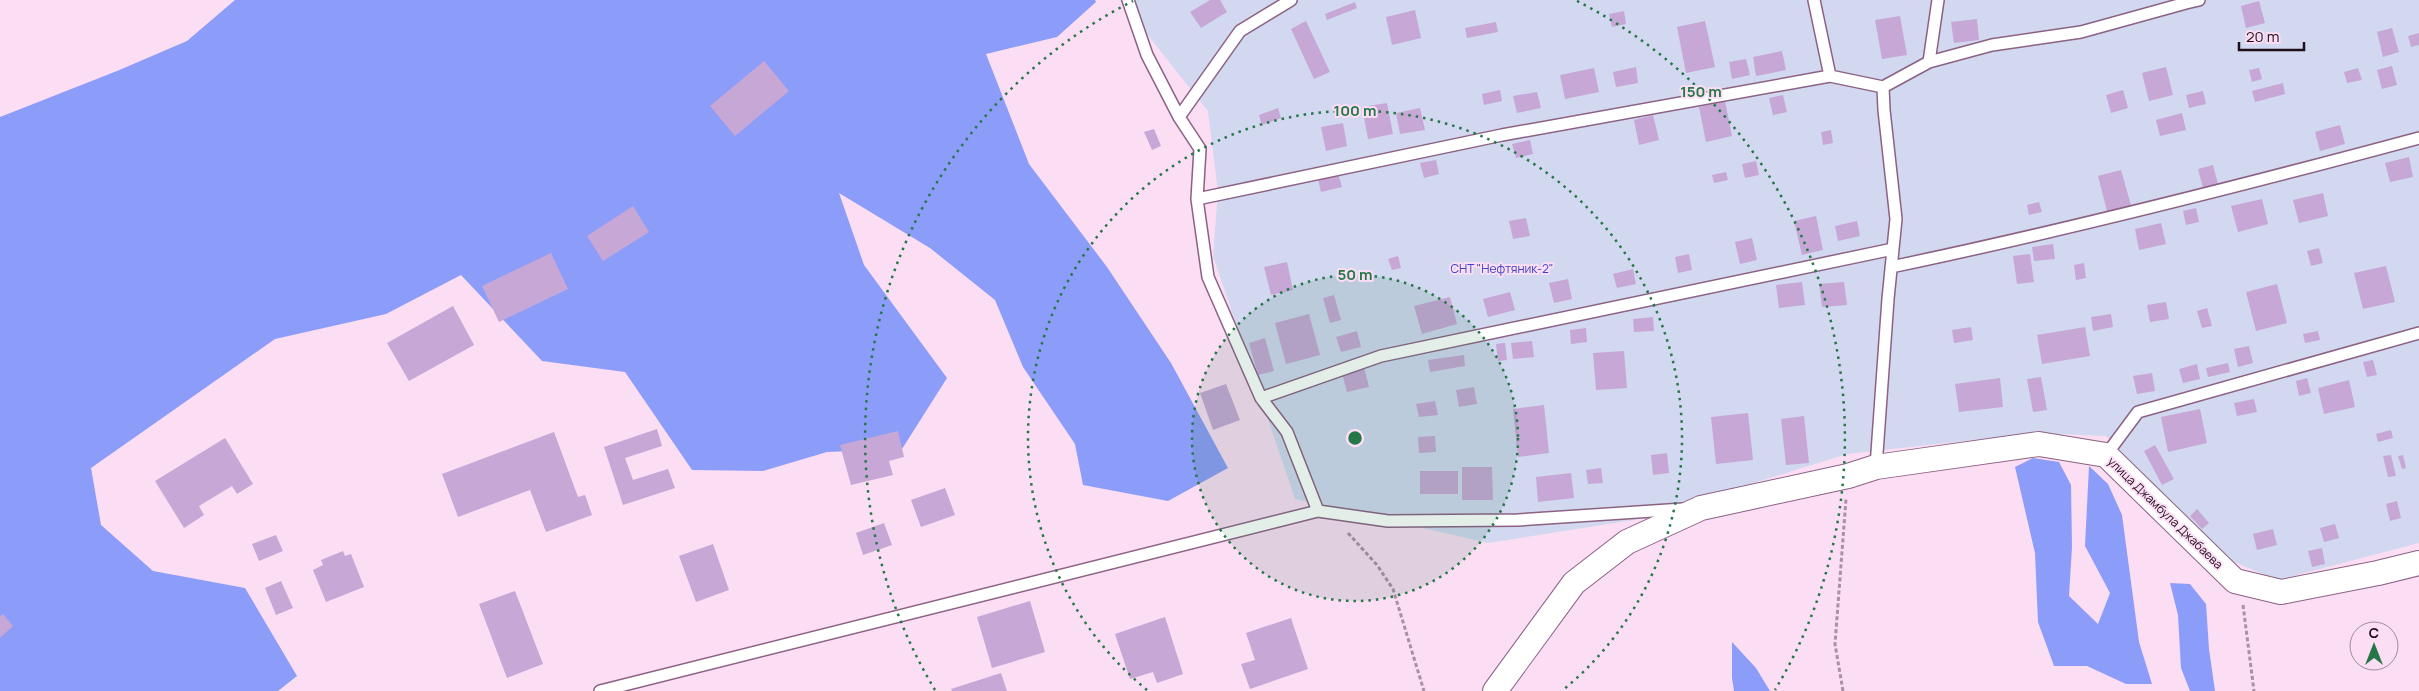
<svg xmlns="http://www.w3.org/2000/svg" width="2419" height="691" font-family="Manrope,sans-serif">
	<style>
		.green { fill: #d2d8ef }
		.forest { fill: #8c9df9 }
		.building { fill: #c6a7d6 }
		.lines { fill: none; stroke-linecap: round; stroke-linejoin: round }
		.service-casing { stroke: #8c6183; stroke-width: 14 }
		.minor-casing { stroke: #8c6183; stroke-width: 26 }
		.path { stroke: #a990a4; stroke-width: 3; stroke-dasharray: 4 2.5; stroke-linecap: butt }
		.service { stroke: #fff; stroke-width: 11 }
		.minor { stroke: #fff; stroke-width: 24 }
		.ring { fill: none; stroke: #257748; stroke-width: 2.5; stroke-dasharray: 2.5 5 }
		.labels { text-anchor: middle; stroke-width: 4; stroke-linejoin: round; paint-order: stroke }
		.park-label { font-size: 12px; fill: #3d41c3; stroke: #fbddf4 }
		.street-label { font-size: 12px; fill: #1f0e1b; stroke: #fbddf4 }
		.centre { fill: #257748; stroke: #fbddf4; stroke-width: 2.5 }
		.ring-label { font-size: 15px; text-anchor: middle; font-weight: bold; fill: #257748; stroke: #fbddf4; stroke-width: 4; stroke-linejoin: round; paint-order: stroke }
	</style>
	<rect width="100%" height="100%" fill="#fbddf4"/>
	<path class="green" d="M1120 0H2419V543L2277 580 2222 557 2106 436 2037 433 1847 454 1634 520 1488 543 1295 499 1213 256 1218 191 1208 111Z"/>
	<path class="forest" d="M235 0H1095L1096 2 1057 37 986 54 1029 164 1107 267 1171 363 1228 468 1168 501 1083 485 1075 444 1023 367 995 300 930 248 839 193 864 265 947 378 902 449 827 452 763 471 692 470 625 372 542 361 461 275 386 314 275 339 91 468 101 525 153 571 245 588 297 676 278 691H0V117L117 71 187 41Z
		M2033 458 2059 462 2071 485 2072 547 2069 596 2098 624 2110 593 2085 546 2089 466 2108 484 2122 515 2139 642 2152 684H2126L2087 666H2054L2038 622 2035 553 2015 467Z
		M2170 583 2190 584 2206 604 2209 649 2215 691H2190L2181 668 2178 615Z
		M1732 642 1756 668 1770 691H1734L1732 678Z"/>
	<path class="building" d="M1210 0H1220L1227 12 1201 28 1190 12Z
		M2259 1 2265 23 2246 28 2241 6Z
		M1355 2 1357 8 1327 20 1325 14Z
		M1415 10 1421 38 1392 45 1386 17Z
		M1624 11 1626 24 1612 27 1609 14Z
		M1900 16 1907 55 1882 59 1875 20Z
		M1977 19 1979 40 1954 43 1951 22Z
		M1306 21 1330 72 1314 79 1291 29Z
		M1705 21 1715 67 1686 73 1677 27Z
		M1496 22 1498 32 1467 38 1465 28Z
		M2392 28 2399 52 2383 57 2377 32Z
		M2419 33V45L2411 47 2408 36Z
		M1782 51 1786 70 1756 76 1753 57Z
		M1746 59 1750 75 1732 79 1729 62Z
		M764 61 789 91 735 136 710 106Z
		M2392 66 2397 85 2382 89 2377 70Z
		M1636 67 1638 83 1616 87 1613 72Z
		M2166 67 2173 95 2149 101 2142 73Z
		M1594 68 1599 92 1565 99 1560 75Z
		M2259 68 2262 79 2252 82 2249 70Z
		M2358 68 2362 80 2347 83 2344 72Z
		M2283 83 2285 94 2255 102 2252 91Z
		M1500 90 1502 101 1484 105 1482 94Z
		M2123 90 2128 108 2111 113 2106 95Z
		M2203 91 2206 104 2189 108 2186 95Z
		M1537 92 1541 108 1517 113 1513 96Z
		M1783 95 1787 112 1773 115 1769 98Z
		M1725 101 1732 136 1706 142 1699 107Z
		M1387 103 1393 134 1368 139 1362 107Z
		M1278 108 1281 118 1262 125 1259 115Z
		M1420 108 1425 130 1400 134 1396 113Z
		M2182 113 2186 130 2160 136 2156 120Z
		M1653 115 1659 140 1639 145 1634 120Z
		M1343 123 1347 146 1326 151 1321 127Z
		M2340 125 2345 144 2320 151 2315 132Z
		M1154 129 1161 146 1152 150 1144 132Z
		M1831 130 1833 143 1823 145 1821 132Z
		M1530 140 1533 154 1516 158 1512 144Z
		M2409 157 2413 177 2390 182 2385 163Z
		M1436 160 1439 174 1424 178 1420 163Z
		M1756 161 1759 175 1745 178 1742 164Z
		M2213 165 2218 184 2203 188 2198 169Z
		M2121 170 2132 209 2108 215 2098 176Z
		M1726 172 1728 180 1714 183 1712 175Z
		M1338 173 1342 187 1321 192 1318 179Z
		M2323 193 2328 216 2299 223 2293 200Z
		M2262 199 2268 224 2238 232 2231 206Z
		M2039 202 2042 212 2029 215 2027 205Z
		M633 206 649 232 603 261 587 236Z
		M2196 208 2199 222 2186 225 2183 211Z
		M1816 216 1823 250 1802 255 1794 221Z
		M1526 218 1530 236 1513 239 1509 221Z
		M1857 221 1860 236 1838 241 1835 226Z
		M2161 223 2166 244 2139 250 2135 229Z
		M1752 238 1757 260 1740 264 1735 242Z
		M2053 244 2055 259 2034 261 2032 247Z
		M2319 248 2323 263 2311 266 2307 251Z
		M551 253 568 289 499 322 482 286Z
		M1689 254 1692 270 1678 273 1675 257Z
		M2030 254 2034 282 2017 284 2013 256Z
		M1398 256 1401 268 1392 270 1388 259Z
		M1287 262 1293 290 1271 295 1264 267Z
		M2084 263 2086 278 2076 280 2074 265Z
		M2386 266 2395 302 2363 309 2354 273Z
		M1633 269 1636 284 1617 288 1613 274Z
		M1568 279 1572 299 1554 303 1549 283Z
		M1802 282 1805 305 1779 308 1776 285Z
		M1844 282 1847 305 1822 307 1819 284Z
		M2277 284 2287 323 2256 331 2246 292Z
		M1510 292 1515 310 1488 317 1483 299Z
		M1334 295 1341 320 1330 323 1323 298Z
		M1450 297 1457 324 1422 334 1414 306Z
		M2166 302 2169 319 2150 322 2147 305Z
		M453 306 474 345 409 381 387 343Z
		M2207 308 2212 326 2202 328 2197 311Z
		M1309 314 1320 355 1286 364 1275 323Z
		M2111 314 2113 327 2093 331 2091 317Z
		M1653 317 1654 331 1634 332 1633 319Z
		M1971 327 1973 340 1954 343 1952 330Z
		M2085 327 2090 356 2042 364 2037 335Z
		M1586 328 1587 342 1571 344 1570 330Z
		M1357 331 1361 347 1341 352 1336 337Z
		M2318 331 2320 340 2305 343 2303 334Z
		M1265 338 1274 371 1258 375 1249 343Z
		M1532 341 1534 357 1513 359 1511 343Z
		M1505 343 1507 360 1498 361 1496 344Z
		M2249 346 2253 363 2238 367 2234 349Z
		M1624 351 1627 388 1596 390 1593 353Z
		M1464 355 1465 366 1430 372 1428 360Z
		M2373 360 2377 375 2367 377 2363 362Z
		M2228 363 2230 372 2208 377 2206 368Z
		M2197 364 2200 379 2183 383 2179 369Z
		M1364 367 1369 387 1347 392 1342 373Z
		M2152 373 2155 391 2137 394 2133 376Z
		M2041 377 2047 410 2033 412 2027 379Z
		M2000 378 2003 407 1959 412 1955 384Z
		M2307 378 2311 393 2299 396 2296 381Z
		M2349 380 2355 407 2324 414 2318 388Z
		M1226 384 1240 420 1213 430 1200 393Z
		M1474 387 1477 404 1459 407 1456 390Z
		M2254 399 2257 412 2237 416 2234 403Z
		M1435 401 1438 415 1419 417 1416 404Z
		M1544 405 1549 453 1518 457 1513 409Z
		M2200 409 2207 443 2168 452 2161 417Z
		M1748 413 1753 460 1716 464 1711 417Z
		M1804 416 1809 463 1786 465 1781 419Z
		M657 429 662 446 625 458 633 480 668 469 675 488 623 505 604 447Z
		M2391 430 2393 438 2378 442 2376 434Z
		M898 431 904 457 889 461 893 475 851 485 840 445Z
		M554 432 578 497 585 495 592 515 546 532 530 490 458 517 442 474Z
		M1435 436 1436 452 1419 453 1418 437Z
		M225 438 253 484 237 494 232 486 199 506 204 515 184 528 155 481Z
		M2155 445 2174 479 2162 485 2144 451Z
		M1667 453 1669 473 1653 475 1651 455Z
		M2391 455 2396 476 2388 477 2383 456Z
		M2403 455 2406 468 2402 469 2398 456Z
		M1462 467H1492L1493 500H1462Z
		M1601 468 1603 483 1588 484 1586 470Z
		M1420 471H1458V494H1420Z
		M1571 473 1574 498 1538 502 1536 477Z
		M945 488 955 515 921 527 911 500Z
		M2397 501 2401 518 2390 521 2386 504Z
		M2197 509 2209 523 2202 529 2190 516Z
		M884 523 892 545 863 555 856 533Z
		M2335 524 2339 538 2324 542 2320 528Z
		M2273 529 2277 545 2257 550 2253 534Z
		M276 535 283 551 259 561 252 544Z
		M713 544 729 590 696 602 679 556Z
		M2322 548 2325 564 2312 567 2308 551Z
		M343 551 345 556 351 554 364 587 326 602 313 570 323 565 321 560Z
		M281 581 293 608 276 615 265 588Z
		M515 591 543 664 507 678 479 604Z
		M1030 601 1045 652 992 668 977 617Z
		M3 614 13 626 0 638V616Z
		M1165 617 1183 674 1157 683 1153 672 1130 679 1115 634Z
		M1291 618 1308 669 1250 689 1241 664 1255 660 1246 633Z
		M1001 673 1007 691H952L951 689Z"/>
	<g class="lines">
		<defs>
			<path id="service" d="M1128 0 1147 55 1179 117 1200 149 1197 199 1208 277 1261 398 1287 432 1318 511 1388 521 1518 520 1683 509
				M1814 0 1830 76
				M2186 0V3L2199 0
				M1929 62 1938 0
				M1179 117 1240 31 1291 0
				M1197 199 1502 135 1830 76 1883 87 1929 62 1992 45 2081 32 2186 3
				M1891 267C2068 230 2244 185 2419 138
				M1261 398 1381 356 1893 249
				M2106 455 2138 412 2419 333
				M1876 467 1888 299 1896 219 1884 110 1883 87
				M600 691 1318 511"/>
			<path id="minor" d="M1495 691 1574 583 1627 542 1701 508 1848 476 1876 467 2039 444 2106 455 2235 581 2281 592 2378 573 2419 563"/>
		</defs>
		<use href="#service" class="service-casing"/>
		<use href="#minor" class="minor-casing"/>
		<path class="path" d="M1348 533 1377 565 1393 589 1424 691
			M2243 605 2254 691
			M1843 691 1835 644 1846 499"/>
		<use href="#service" class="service"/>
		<use href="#minor" class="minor"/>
	</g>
	<circle cx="1355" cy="438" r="163" fill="#257748" fill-opacity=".12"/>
	<g class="ring">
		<circle cx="1355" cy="438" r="163"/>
		<path d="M1147 690A327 327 0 1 1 1563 690"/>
		<path d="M935 690A490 490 0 0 1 1133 1M1577 1A490 490 0 0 1 1775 690"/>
	</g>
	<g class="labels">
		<g class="park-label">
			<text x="1502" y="273">СНТ "Нефтяник-2"</text>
		</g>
		<g class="street-label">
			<text transform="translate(2165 513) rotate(44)" y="4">улица Джамбула Джабаева</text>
		</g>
	</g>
	<circle cx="1355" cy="438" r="8" class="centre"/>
	<g class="ring-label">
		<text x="1701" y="97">150 m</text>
		<text x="1355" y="116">100 m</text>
		<text x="1355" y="280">50 m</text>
	</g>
	<g transform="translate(2374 646)"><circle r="24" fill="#fbddf4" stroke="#a38a9d"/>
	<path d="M0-4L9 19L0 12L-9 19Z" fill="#257748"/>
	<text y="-8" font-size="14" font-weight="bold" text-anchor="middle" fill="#1f0e1b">С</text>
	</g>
	<path d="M2239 42v8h65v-8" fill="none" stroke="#1f0e1b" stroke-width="2.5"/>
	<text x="2246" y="42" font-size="15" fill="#1f0e1b" stroke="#fbddf4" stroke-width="4" paint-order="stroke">20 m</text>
</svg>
